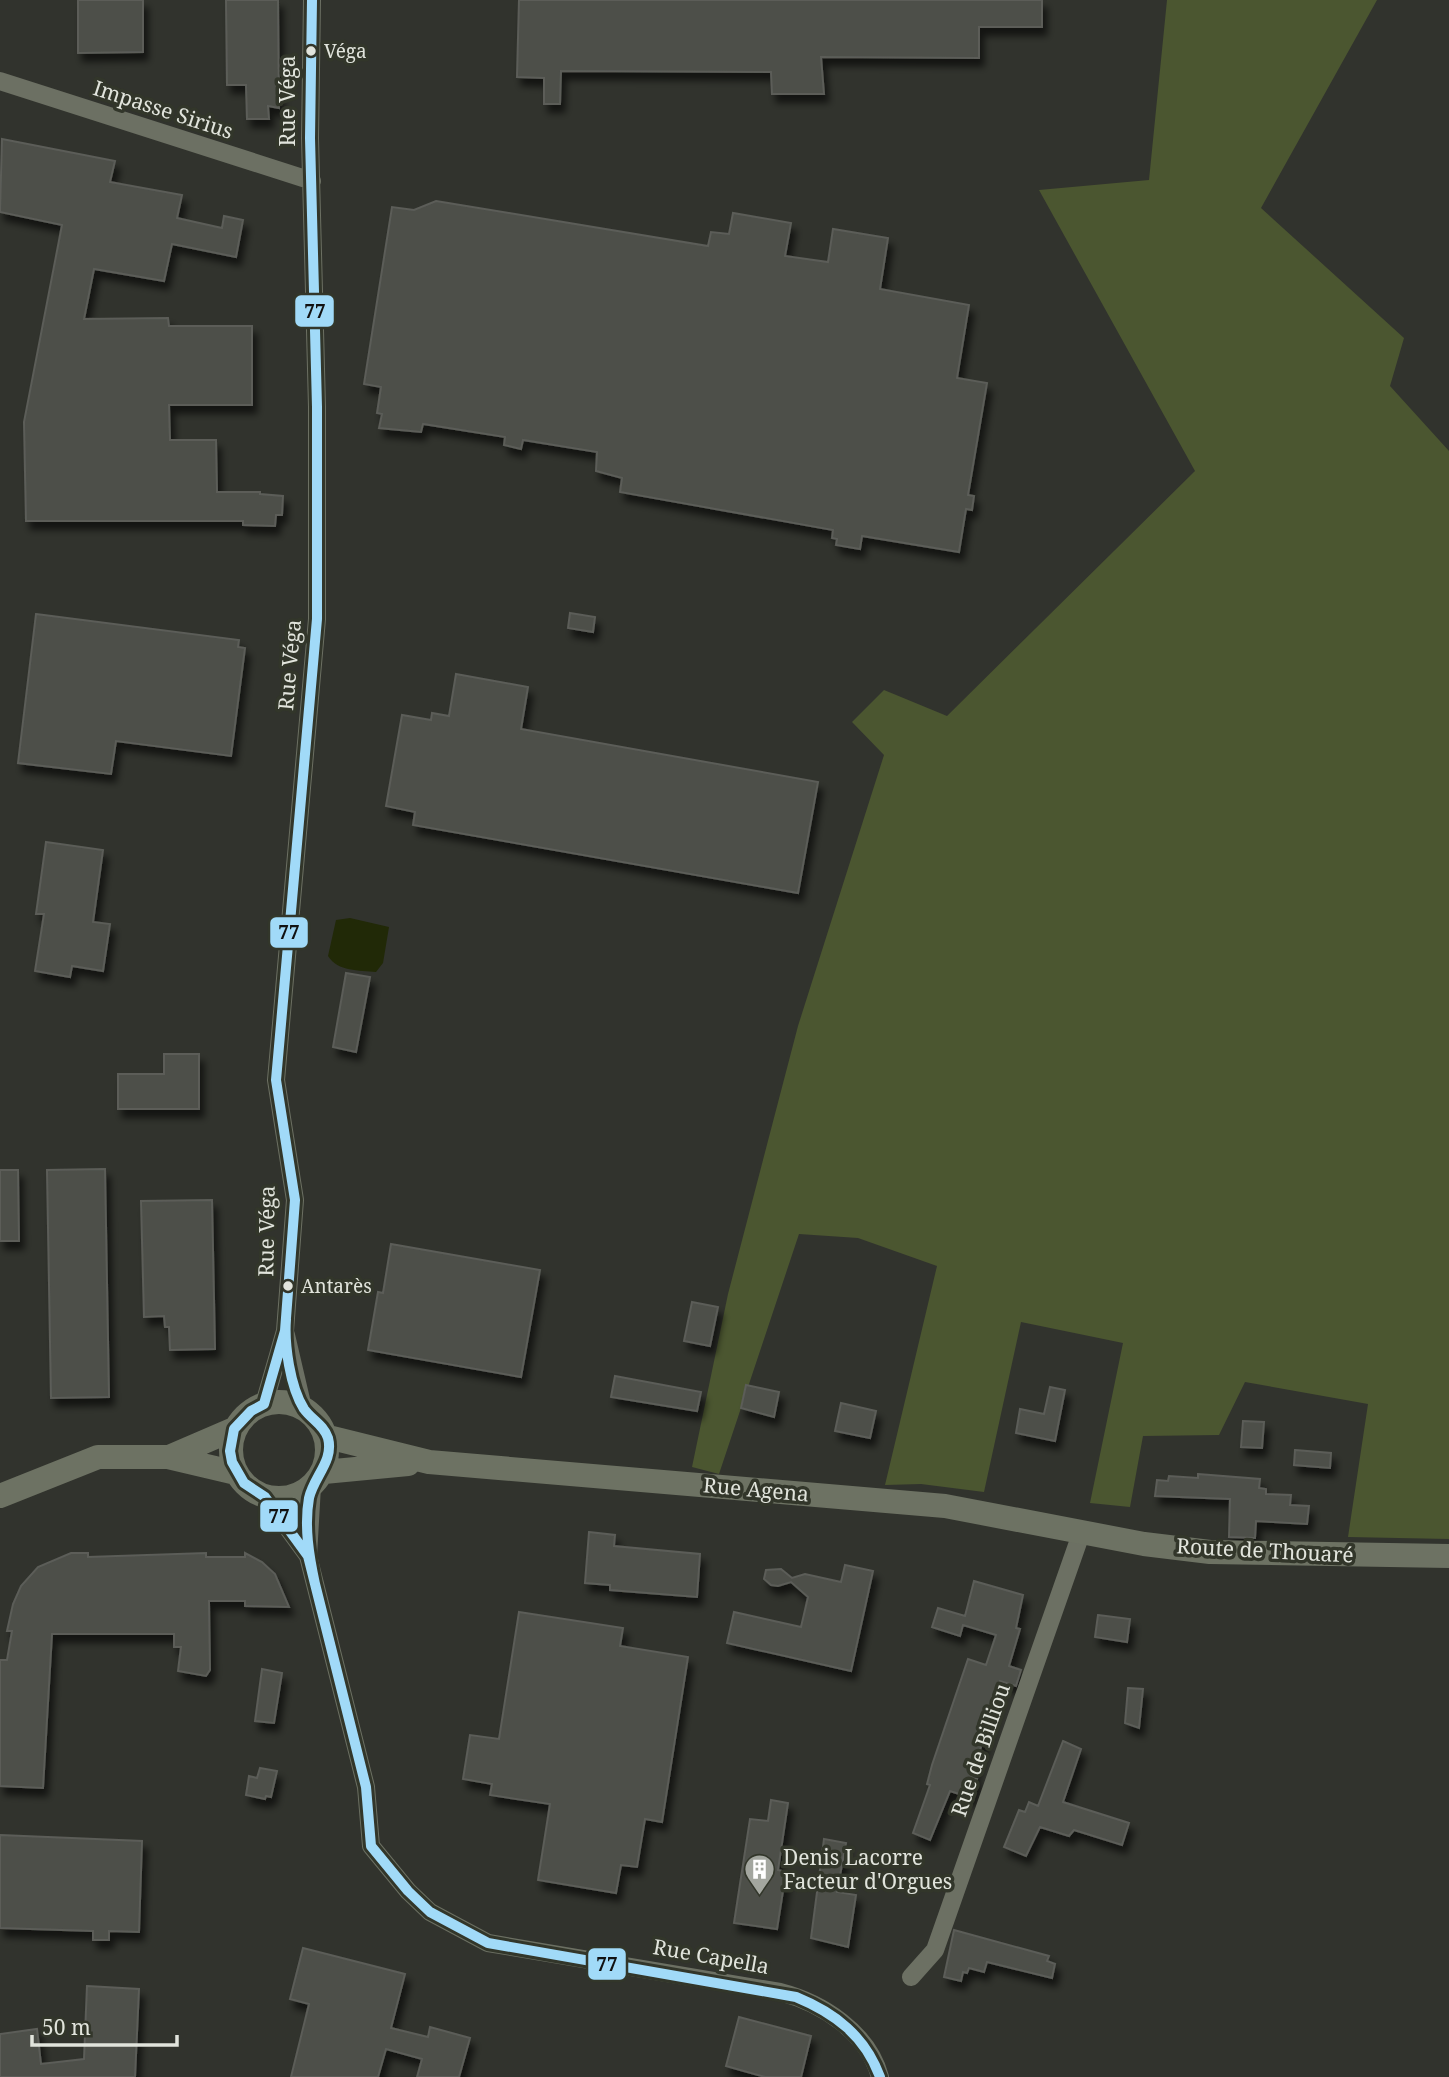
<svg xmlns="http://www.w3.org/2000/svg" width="1449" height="2077" font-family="'Noto Serif',serif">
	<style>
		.green { fill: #4b5630 }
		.water { fill: #212907 }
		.building { fill: #4d4f4a; stroke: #5b5d58; stroke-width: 2; filter: url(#shadow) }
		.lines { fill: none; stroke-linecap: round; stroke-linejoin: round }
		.street { stroke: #6c7063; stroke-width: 18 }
		.secondary { stroke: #6d7263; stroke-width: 24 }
		.bus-1-casing { stroke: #32362a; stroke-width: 16 }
		.bus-1 { stroke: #a1daf8; stroke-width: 10 }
		.bus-dot { fill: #e1e4dc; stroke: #32362a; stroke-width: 2.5 }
		.labels { text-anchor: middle; stroke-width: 7; stroke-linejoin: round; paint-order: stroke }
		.bus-label { font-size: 19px; fill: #e1e4dc; stroke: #32362a; text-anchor: start }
		.street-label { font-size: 21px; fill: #e1e4dc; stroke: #32362a }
		.poi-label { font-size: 21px; fill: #e1e4dc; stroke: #32362a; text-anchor: start }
		.line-badge { stroke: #32362a; stroke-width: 2.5 }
		.pale-badge-label { font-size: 19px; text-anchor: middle; font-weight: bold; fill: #111 }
	</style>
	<defs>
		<filter id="shadow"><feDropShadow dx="4.5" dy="8" stdDeviation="3.5" flood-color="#0009"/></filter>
	</defs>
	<rect width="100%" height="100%" fill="#31332d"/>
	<path class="green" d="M1167 0H1377L1261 208 1404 338 1390 386 1449 451V1539L1348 1537 1368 1404 1245 1382 1219 1435 1143 1436 1130 1507 1090 1503 1123 1343 1021 1322 984 1492 921 1484 885 1485 937 1266 858 1238 799 1234 719 1474 692 1467 728 1294 798 1026 884 755 852 722 884 690 947 716 1195 471 1039 190 1149 180Z"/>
	<path class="water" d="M350 918 389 927 383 963 376 972C359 970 338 972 328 956L336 920Z"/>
	<path class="building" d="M78 0H143V52L78 53Z
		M226 0H278L279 108 268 106 269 119H247L246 85H227Z
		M519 0H1042V27H979V58L821 57 824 94H772L771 72 561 71 560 104H544V78L517 77Z
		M2 139 115 161 110 182 182 195 177 218 222 228 224 216 243 220 236 257 172 244 164 281 94 269 84 319 168 318 169 326H252V405H169L170 440H216L217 492H260V494L283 496 282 515H276L275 526 243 525V521H26L24 422 62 225 0 212Z
		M436 201 708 246 711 232 729 234 733 213 791 223 785 256 828 262 833 229 888 238 880 289 969 305 957 378 987 383 968 495 974 496 972 510 966 509 959 552 862 536 860 549 836 545 837 539 832 538 833 530 620 492 622 478 596 471 597 452 523 440 521 449 504 445 505 437 423 424 421 432 379 428 382 414 377 413 381 387 364 384 392 207 414 210Z
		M570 613 595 617 593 632 568 628Z
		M36 614 239 640 238 647 245 648 231 756 116 741 111 774 18 763Z
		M456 674 528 687 521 729 818 782 798 893 413 825 415 812 386 806 402 715 431 720 432 713 449 716Z
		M46 842 103 850 93 922 110 924 103 971 72 966 70 977 35 971 44 914H36Z
		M346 973 370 977 356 1052 333 1047Z
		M164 1054H199V1109H118V1074H164Z
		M105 1169 109 1397 51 1398 47 1170Z
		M0 1170H18L19 1241H0Z
		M212 1200 215 1349 170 1350 169 1327H165L164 1316 144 1317 141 1201Z
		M391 1244 540 1270 521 1377 368 1350 378 1292 383 1293Z
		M692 1302 718 1307 710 1346 684 1341Z
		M615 1376 701 1392 697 1411 611 1397Z
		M746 1385 779 1392 774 1417 741 1408Z
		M1050 1387 1065 1390 1055 1441 1016 1433 1020 1409 1044 1414Z
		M841 1403 876 1411 870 1438 835 1431Z
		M1243 1421 1264 1422 1262 1448 1241 1447Z
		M1295 1450 1331 1453 1330 1468 1294 1465Z
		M1198 1474 1260 1479 1259 1488 1266 1489V1494L1291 1495 1290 1505 1309 1506 1307 1524 1256 1521 1255 1538 1229 1537 1230 1499 1155 1496 1157 1480 1168 1481 1169 1476 1198 1478Z
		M589 1532 615 1535 614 1546 700 1554 697 1597 610 1590V1585L585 1583Z
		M71 1553H88V1557L206 1553V1557H245V1553L262 1562 275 1574 289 1607 245 1606V1601H209L210 1670 206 1676 178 1671 181 1647H174V1634H52L43 1788 0 1786V1660H7L12 1631H7L13 1604 21 1586 38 1567Z
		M845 1565 873 1571 851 1671 727 1643 734 1612 801 1627 808 1597 791 1582 778 1586 771 1585 764 1579 766 1570 781 1569 792 1578 805 1574 841 1582Z
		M974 1581 1023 1595 1016 1628 1020 1629 1009 1666 1021 1670 1016 1686 1000 1681 972 1778 977 1779 971 1798 950 1791 930 1840 913 1833 930 1785 927 1784 932 1765 968 1659 986 1665 996 1635 963 1625 960 1636 932 1627 938 1608 965 1616Z
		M519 1612 623 1628 620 1646 688 1657 662 1822 645 1819 637 1867 621 1865 616 1893 538 1880 550 1804 490 1795 492 1784 463 1779 470 1735 499 1739Z
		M1098 1615 1130 1619 1127 1642 1095 1637Z
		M262 1669 282 1673 274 1723 255 1721Z
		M1128 1688 1143 1689 1139 1728 1125 1723Z
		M1063 1741 1081 1749 1063 1802 1129 1823 1122 1845 1074 1830 1069 1836 1040 1827 1026 1856 1004 1847 1019 1810 1025 1812 1029 1802 1038 1806Z
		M260 1768 277 1771 271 1797 266 1796 265 1799 246 1795 249 1776 257 1778Z
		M771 1800 788 1803 778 1870 786 1872 777 1929 734 1923 750 1819 768 1821Z
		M0 1835 142 1841 139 1932 109 1931V1940H93V1931L0 1928Z
		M824 1839 846 1843 837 1892 856 1895 848 1947 811 1938Z
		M954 1930 1049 1956 1047 1961 1055 1964 1052 1978 987 1962 984 1972 969 1968 967 1973 963 1972 961 1981 944 1977Z
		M303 1948 405 1974 391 2028 428 2037 430 2027 470 2038 459 2077H417L422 2059 386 2049 378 2077H291L309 2004 290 1999Z
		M87 1986 139 1989 135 2077H0V2034L37 2029 41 2064 84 2059Z
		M739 2017 811 2036 801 2077H765L726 2066Z"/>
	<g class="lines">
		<path class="street" d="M0 81 312 181
			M286 1335 303 1408
			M264 1404 285 1331 295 1200 276 1080 317 619V407L310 138 312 0
			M312 1486 308 1556 366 1787 371 1846 408 1891 430 1912 488 1943 780 1992C822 2003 868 2032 880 2077
			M265 1497 308 1556
			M911 1977 935 1950 1082 1531"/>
		<path class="secondary" d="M231 1450a48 48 0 1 1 96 0a48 48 0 1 1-96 0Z
			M328 1437 429 1462 945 1506 1144 1544 1210 1552 1449 1556
			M169 1457 234 1429
			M324 1472 408 1464
			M0 1496 98 1457H168L236 1473"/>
		<defs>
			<path id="bus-1" d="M312 0 310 138 317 407V619L276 1080 295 1200 285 1331 264 1404 251 1411 234 1429 230 1451 232 1462 244 1483 265 1497 308 1556 366 1787 371 1846 408 1891 430 1912 488 1943 796 1997C835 2013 865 2036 880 2077
				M286 1319C284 1344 290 1387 304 1409 311 1419 324 1425 328 1438 334 1461 314 1476 309 1498 304 1526 309 1556 315 1584"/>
		</defs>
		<use href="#bus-1" class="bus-1-casing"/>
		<use href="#bus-1" class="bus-1"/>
	</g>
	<defs>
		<symbol id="building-pin" viewBox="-11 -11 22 30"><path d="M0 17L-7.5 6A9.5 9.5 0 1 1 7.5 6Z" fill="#a3a69f" stroke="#32362a"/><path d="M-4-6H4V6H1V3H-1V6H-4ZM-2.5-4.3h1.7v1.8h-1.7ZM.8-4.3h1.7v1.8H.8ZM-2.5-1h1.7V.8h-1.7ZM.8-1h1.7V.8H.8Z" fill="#fff"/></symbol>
	</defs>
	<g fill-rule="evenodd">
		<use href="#building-pin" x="742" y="1852" width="35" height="47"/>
	</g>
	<g class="bus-dot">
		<circle cx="311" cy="51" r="6"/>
		<circle cx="288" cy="1286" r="6"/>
	</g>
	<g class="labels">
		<g class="bus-label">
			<text x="324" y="58">Véga</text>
			<text x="301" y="1293">Antarès</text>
		</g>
		<g class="street-label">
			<text transform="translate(288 101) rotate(-90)" y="7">Rue Véga</text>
			<text transform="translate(163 110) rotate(18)" y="7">Impasse Sirius</text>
			<text transform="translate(290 665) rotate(-85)" y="7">Rue Véga</text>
			<text transform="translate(267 1231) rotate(-89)" y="7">Rue Véga</text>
			<text transform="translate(756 1490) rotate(5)" y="7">Rue Agena</text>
			<text transform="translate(1265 1551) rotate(3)" y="7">Route de Thouaré</text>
			<text transform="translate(981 1750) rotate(-71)" y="7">Rue de Billiou</text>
			<text transform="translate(711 1957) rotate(10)" y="7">Rue Capella</text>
		</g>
		<g class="poi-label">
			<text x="783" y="1865">Denis Lacorre<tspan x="783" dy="24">Facteur d'Orgues</tspan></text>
		</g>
	</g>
	<g class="line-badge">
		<rect x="294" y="294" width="41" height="34" rx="7" fill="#a1daf8"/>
		<rect x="269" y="916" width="40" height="33" rx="7" fill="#a1daf8"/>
		<rect x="259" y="1499" width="40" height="34" rx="7" fill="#a1daf8"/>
		<rect x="587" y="1947" width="40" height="34" rx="7" fill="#a1daf8"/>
	</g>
	<g class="pale-badge-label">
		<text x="315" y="318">77</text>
		<text x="289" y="939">77</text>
		<text x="279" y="1523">77</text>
		<text x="607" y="1971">77</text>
	</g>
	<path d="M32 2035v10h145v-10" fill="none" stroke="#e1e4dc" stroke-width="3.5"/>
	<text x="42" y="2035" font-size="21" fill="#e1e4dc" stroke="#32362a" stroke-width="5" paint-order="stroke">50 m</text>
</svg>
